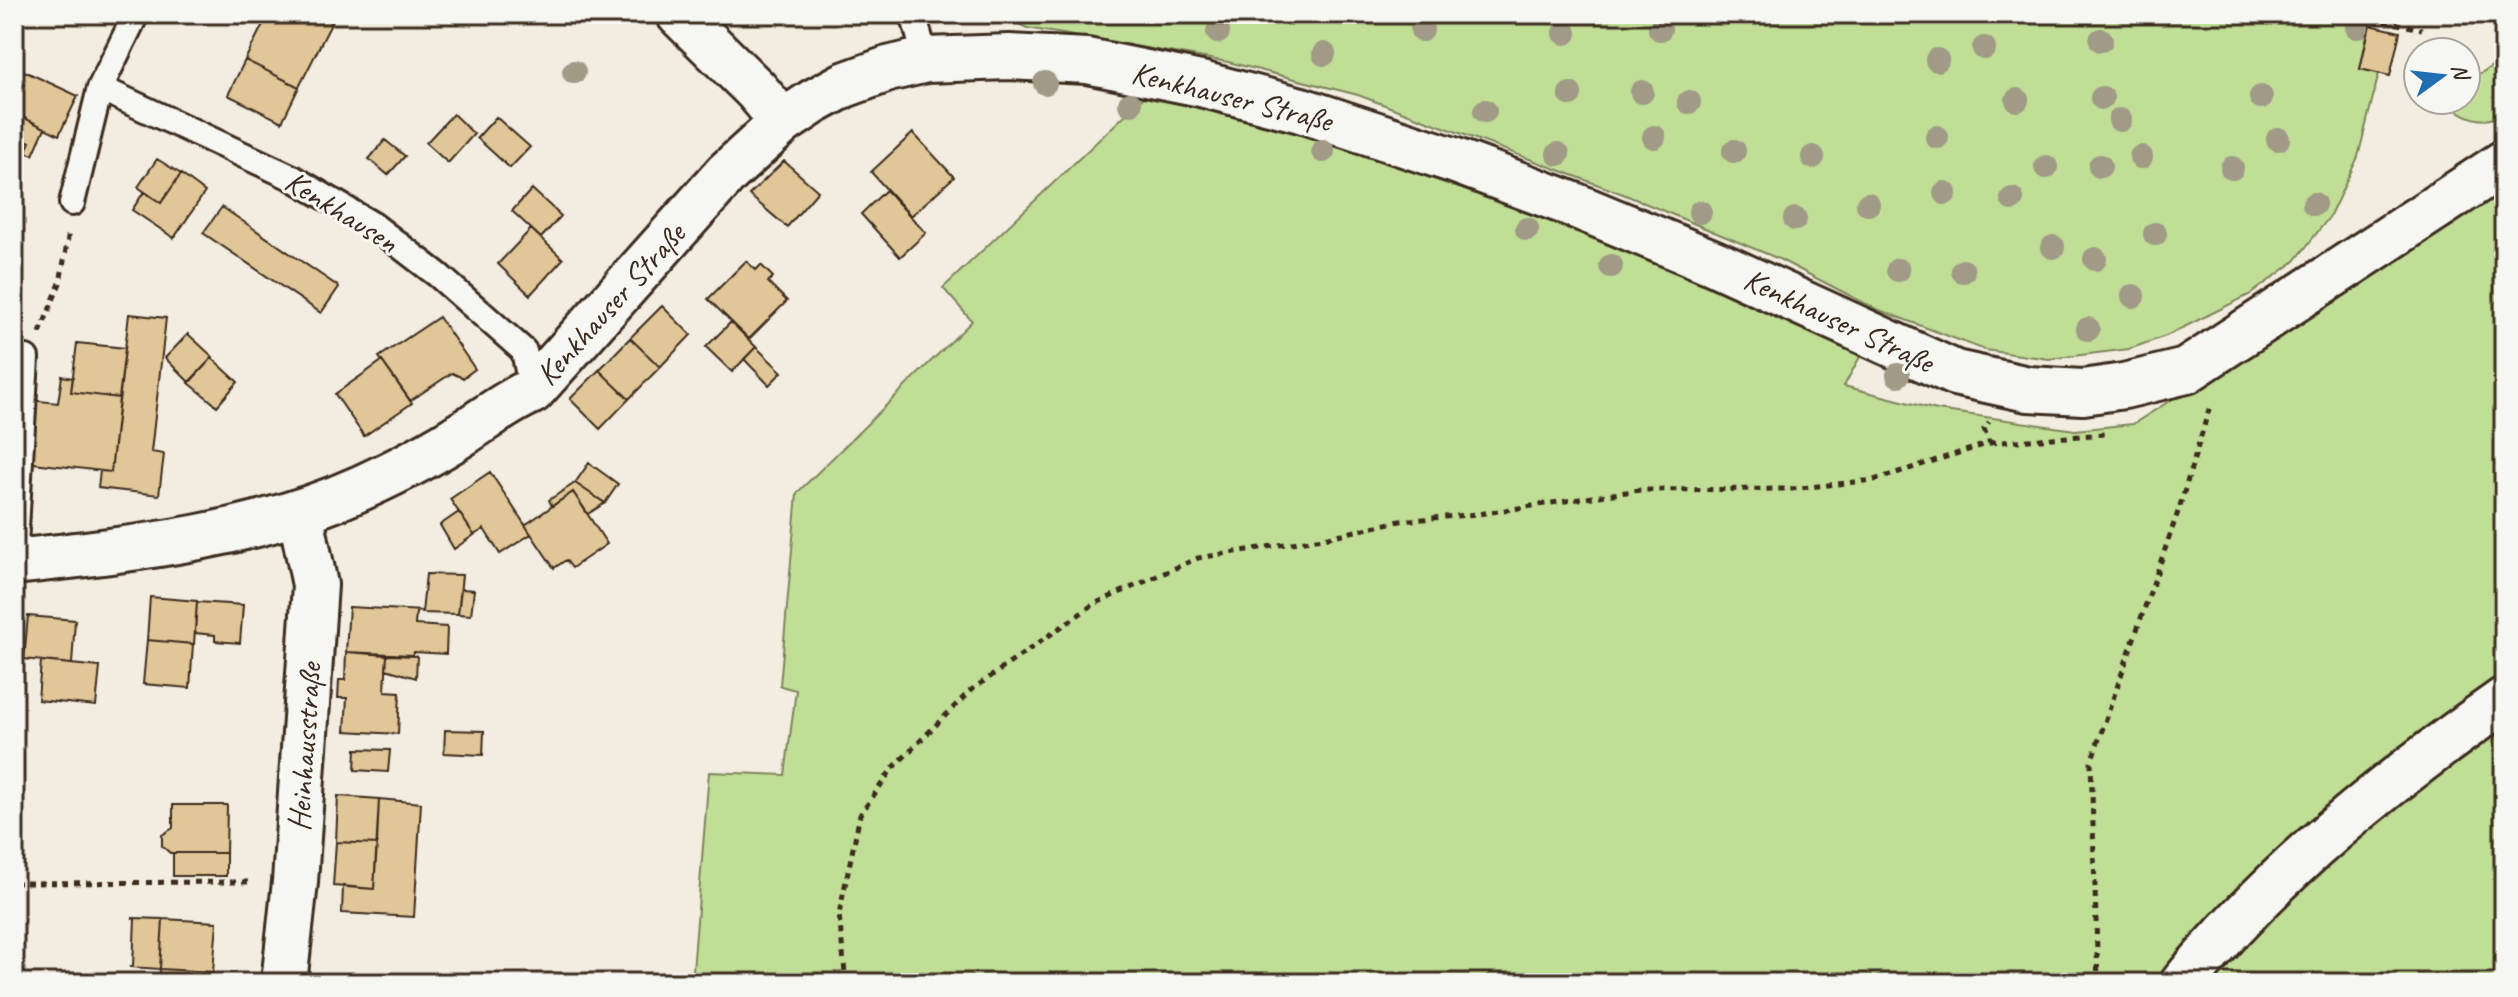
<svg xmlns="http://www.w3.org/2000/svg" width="2518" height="997" font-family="Caveat,sans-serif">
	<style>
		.green { fill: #c0de96; stroke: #7e845a; stroke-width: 2 }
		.building { fill: #e1c797; stroke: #3b2a1e; stroke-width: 2 }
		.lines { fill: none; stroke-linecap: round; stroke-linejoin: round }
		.lane-casing { stroke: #3b2a1e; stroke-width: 30 }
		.street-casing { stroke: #3b2a1e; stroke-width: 50 }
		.secondary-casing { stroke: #3b2a1e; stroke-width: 50 }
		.path { stroke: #3b2a1e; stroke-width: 5; stroke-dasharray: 6 6; stroke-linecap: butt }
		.lane { stroke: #f6f6f2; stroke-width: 24 }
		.street { stroke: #f6f6f2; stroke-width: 44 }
		.secondary { stroke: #f6f6f2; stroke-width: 44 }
		.tree { fill: #a09a86 }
		.labels { text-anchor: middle; stroke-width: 6; stroke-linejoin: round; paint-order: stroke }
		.street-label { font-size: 32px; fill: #3b2a1e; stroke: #f6f6f2 }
	</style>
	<rect width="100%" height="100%" fill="#f2ede0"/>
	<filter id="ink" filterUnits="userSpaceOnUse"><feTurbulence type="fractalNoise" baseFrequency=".0125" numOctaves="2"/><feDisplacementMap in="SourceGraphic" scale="16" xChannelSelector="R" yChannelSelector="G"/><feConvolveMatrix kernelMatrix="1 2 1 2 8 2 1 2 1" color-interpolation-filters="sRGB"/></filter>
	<g filter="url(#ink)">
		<path class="green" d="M998 14H2371L2360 69 2379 73 2358 157 2330 216 2295 261 2251 294 2166 336 2129 349 2049 359 1985 350 1874 308 1779 259 1623 194 1358 95 1228 62 1027 28Z
			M2504 58V113C2484 127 2462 117 2446 100H2466V73H2481Z
			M1147 94 1203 106 1297 133 1575 227 1809 326 1861 355 1844 386 1937 410 2075 430 2133 424 2504 189V983H692L709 772 785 775 796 690 780 686 797 493 972 321 943 288Z"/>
		<path class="building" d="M268 14H336L299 87 245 60Z
			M2370 25 2400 32 2390 76 2360 69Z
			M245 60 299 87 282 122 228 95Z
			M24 71 78 96 59 135 14 113V91Z
			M14 113 45 128 33 155 25 152 30 142 14 134Z
			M453 114 474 134 448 163 426 143Z
			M496 117 530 147 510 168 477 138Z
			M913 133 954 177 911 216 871 172Z
			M14 134 30 142 18 167 14 165Z
			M385 140 405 156 388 175 369 159Z
			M157 159 181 174 161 203 138 187Z
			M784 161 818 191 787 227 749 195Z
			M181 174 205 192 174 238 132 210 144 192 161 203Z
			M532 189 561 216 541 238 512 211Z
			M886 190 926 233 900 257 861 214Z
			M222 207 339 287 321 313 203 233Z
			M531 229 563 259 530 295 498 264Z
			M746 261 756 270 761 265 773 277 768 282 787 301 749 339 708 299Z
			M662 306 691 335 660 367 630 338Z
			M129 314 166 318 151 452 164 454 159 495 98 488 100 471 111 472Z
			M439 317 475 369 463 378 452 373 410 401 379 357Z
			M731 322 756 347 732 372 706 347Z
			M188 334 213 357 189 382 165 358Z
			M630 338 660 367 629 399 599 370Z
			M77 343 125 348 119 398 71 392Z
			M756 347 782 372 769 385 744 359Z
			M212 358 238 382 217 406 189 383Z
			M382 361 412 403 364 436 335 394Z
			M599 370 629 399 600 429 570 399Z
			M62 376 73 378 71 392 119 398 111 472 25 462 30 400 58 403Z
			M589 463 618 484 605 503 575 483Z
			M490 472 531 534 500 554 484 529 474 535 450 499Z
			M575 483 605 503 588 514 573 492 552 506 549 500Z
			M573 492 607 544 572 568 566 560 554 568 525 525Z
			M459 512 474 535 454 549 440 525Z
			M426 574 462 575 458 614 422 613Z
			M461 589 474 590 471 615 458 614Z
			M150 597 197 601 194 644 147 640Z
			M197 602 243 605 240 643 215 641V635L195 633Z
			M349 607 423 611 416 612 415 625 447 627 446 654 414 652 413 655 346 652Z
			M28 616 75 620 72 664 24 659Z
			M147 640 193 644 190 688 143 684Z
			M346 652 387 655 385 691 400 692 398 734 345 731 347 698H338L339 680H345Z
			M387 655 417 656 416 678 386 669Z
			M41 661 100 667 96 706 38 700Z
			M445 730 484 731 483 755 444 753Z
			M356 749 390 750 388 772 355 770Z
			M338 796 379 799 377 844 336 842Z
			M379 799 421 803 414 917 342 913 343 886 374 889Z
			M173 805H227L226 853H170L162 846V835L173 828Z
			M336 842 377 844 374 889 333 886Z
			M173 853H226V876H173Z
			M132 918 163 919 160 969 130 967 133 966 135 919Z
			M163 919 217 922 213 972 160 969Z
			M160 969 213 972 212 983H159Z
			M365 974 405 978V983H364Z"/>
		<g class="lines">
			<defs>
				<path id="lane" d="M136 14 100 88 293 178 373 225 438 275 524 351 532 391
					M913 14 926 60
					M72 203 100 88
					M14 562 26 358"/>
				<path id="street" d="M679 14 756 90 783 122
					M284 983 295 882 315 585 300 512"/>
				<path id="secondary" d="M14 562C133 549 253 537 363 487 398 471 433 453 465 432 488 417 507 402 532 391L727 173 783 122 813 102 844 85 888 69 926 60 1009 57 1087 61 1201 84 1301 110 1453 160 1574 205 1712 262 1955 373 2028 389 2083 392 2124 386 2186 371 2504 163
					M2183 983C2275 871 2385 783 2504 700"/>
			</defs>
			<use href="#lane" class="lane-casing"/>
			<use href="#street" class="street-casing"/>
			<use href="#secondary" class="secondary-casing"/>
			<path class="path" d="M2379 14 2378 20 2422 29
				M40 333 60 283 69 232
				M1990 443 2105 434
				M14 883 253 882
				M846 983 839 914 860 815 892 769 970 691 1094 604 1198 558 1329 537 1400 521 1478 514 1640 490 1791 489 1874 480 1990 443 1984 429 1989 422
				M2098 983 2091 762 2179 509 2210 406"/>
			<use href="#lane" class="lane"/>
			<use href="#street" class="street"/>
			<use href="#secondary" class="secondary"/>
		</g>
		<g class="tree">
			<circle cx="2357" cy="27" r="12"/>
			<circle cx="1660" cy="29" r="12"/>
			<circle cx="1422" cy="30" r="12"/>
			<circle cx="1218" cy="32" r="12"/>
			<circle cx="1565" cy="33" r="12"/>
			<circle cx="2101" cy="40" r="12"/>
			<circle cx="1984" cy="48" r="12"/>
			<circle cx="1324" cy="54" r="12"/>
			<circle cx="1937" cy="60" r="12"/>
			<circle cx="574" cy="72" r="12"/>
			<circle cx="1045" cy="83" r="12"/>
			<circle cx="1642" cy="92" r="12"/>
			<circle cx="1570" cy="94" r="12"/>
			<circle cx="2261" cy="97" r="12"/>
			<circle cx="2102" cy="98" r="12"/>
			<circle cx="2017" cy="100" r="12"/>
			<circle cx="1689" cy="102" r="12"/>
			<circle cx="1130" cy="104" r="12"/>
			<circle cx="1485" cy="111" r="12"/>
			<circle cx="2120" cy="120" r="12"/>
			<circle cx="1654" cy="137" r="12"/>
			<circle cx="1937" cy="137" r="12"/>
			<circle cx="2278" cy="139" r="12"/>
			<circle cx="1323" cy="151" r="12"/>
			<circle cx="1734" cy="151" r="12"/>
			<circle cx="1558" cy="154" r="12"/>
			<circle cx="1813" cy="157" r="12"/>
			<circle cx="2141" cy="157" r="12"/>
			<circle cx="2100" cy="166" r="12"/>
			<circle cx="2046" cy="167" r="12"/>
			<circle cx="2232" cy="168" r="12"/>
			<circle cx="1945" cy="193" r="12"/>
			<circle cx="2012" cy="199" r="12"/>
			<circle cx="1868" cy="204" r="12"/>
			<circle cx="2314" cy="204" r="12"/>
			<circle cx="1700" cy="212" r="12"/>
			<circle cx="1795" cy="219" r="12"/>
			<circle cx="1527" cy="229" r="12"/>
			<circle cx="2155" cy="234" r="12"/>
			<circle cx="2053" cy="247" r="12"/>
			<circle cx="2095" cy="259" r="12"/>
			<circle cx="1611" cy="266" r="12"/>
			<circle cx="1898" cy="270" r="12"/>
			<circle cx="1963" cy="271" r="12"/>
			<circle cx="2133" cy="296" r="12"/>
			<circle cx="2088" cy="329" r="12"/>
			<circle cx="1898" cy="375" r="12"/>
		</g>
	</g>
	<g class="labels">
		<g class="street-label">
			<text transform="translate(1232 96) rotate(14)" y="11">Kenkhauser Straße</text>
			<text transform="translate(342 211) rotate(32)" y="11">Kenkhausen</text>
			<text transform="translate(610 304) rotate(-48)" y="11">Kenkhauser Straße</text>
			<text transform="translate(1839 320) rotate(25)" y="11">Kenkhauser Straße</text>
			<text transform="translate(304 747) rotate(-86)" y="11">Heinhausstraße</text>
		</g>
	</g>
	<rect width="2518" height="997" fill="none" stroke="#f6f6f2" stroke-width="48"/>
	<rect x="24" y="24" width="2470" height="949" fill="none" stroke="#3b2a1e" stroke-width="3" filter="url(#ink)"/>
	<g transform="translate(2442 76) rotate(75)"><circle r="38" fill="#f6f6f2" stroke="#aba49d" stroke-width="2"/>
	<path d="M0-6L14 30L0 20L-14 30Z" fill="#1f6fb2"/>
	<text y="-12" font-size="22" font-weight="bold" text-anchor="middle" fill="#3b2a1e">N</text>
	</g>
</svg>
